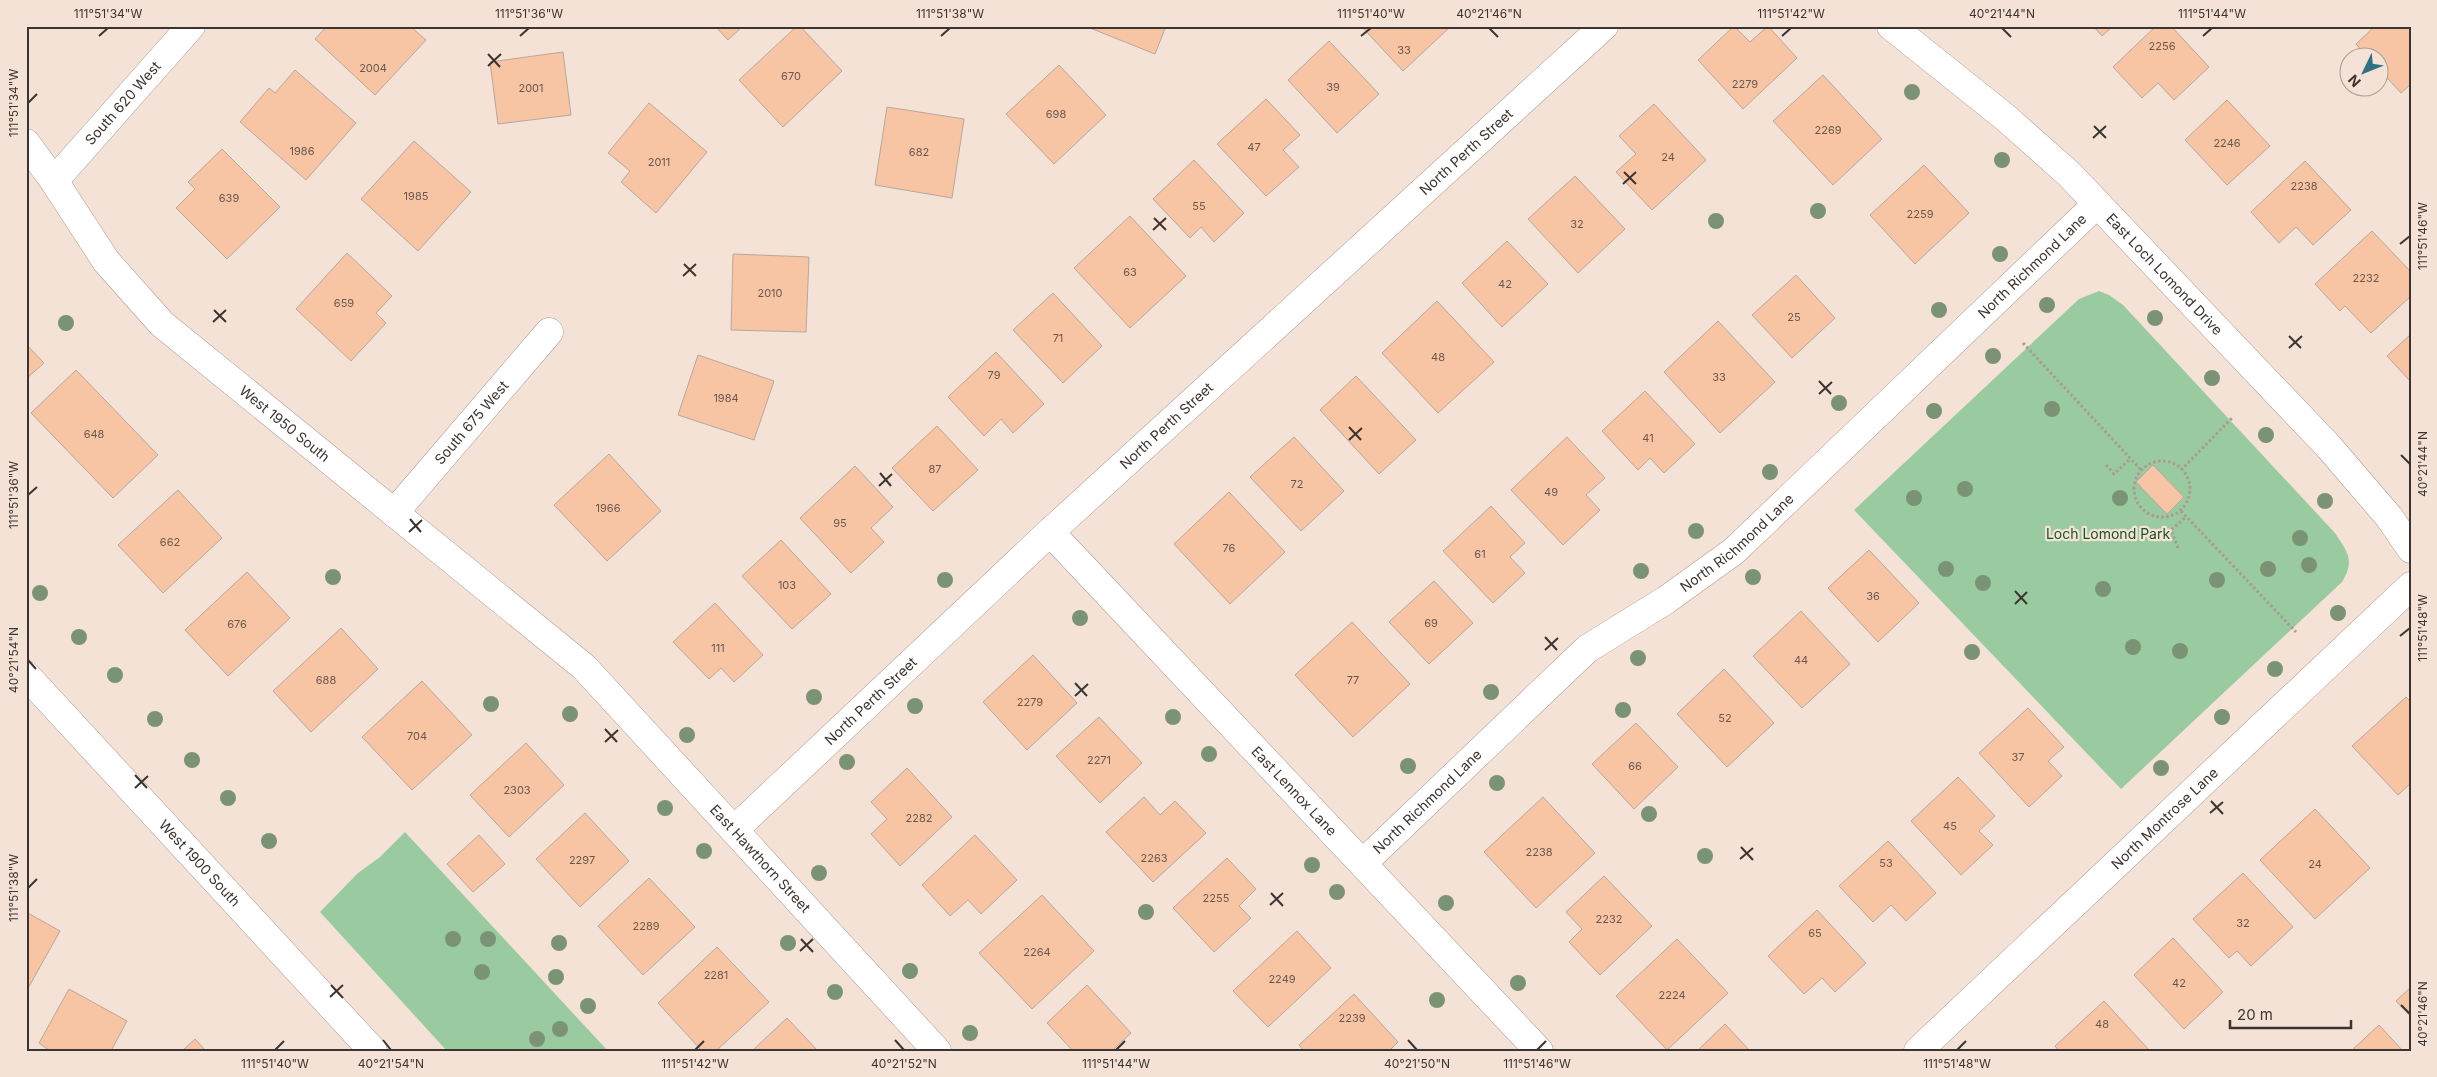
<svg xmlns="http://www.w3.org/2000/svg" width="2437" height="1077" font-family="Inter,sans-serif">
	<style>
		.green { fill: #9acba0 }
		.building { fill: #f7c4a4; stroke: #b9a79c }
		.lines { fill: none; stroke-linecap: round; stroke-linejoin: round }
		.minor-casing { stroke: #ae9c91; stroke-width: 29 }
		.tertiary-casing { stroke: #ae9c91; stroke-width: 29 }
		.path { stroke: #a99b92; stroke-width: 3; stroke-dasharray: 2.5 2.5; stroke-linecap: butt }
		.minor { stroke: #fff; stroke-width: 28 }
		.tertiary { stroke: #fff; stroke-width: 28 }
		.tree { fill: #7b9375 }
		.ticks { fill: none; stroke: #3c3430; stroke-width: 2 }
		.labels { text-anchor: middle; stroke-width: 4.5; stroke-linejoin: round; paint-order: stroke }
		.number-label { font-size: 11px; fill: #6b584d }
		.street-label { font-size: 14px; fill: #3c3430; stroke: #f5e2d6 }
		.park-label { font-size: 14px; fill: #175326; stroke: #f5e2d6 }
		.neatline { fill: none; stroke: #3c3430; stroke-width: 2 }
		.ticks-label { font-size: 12px; text-anchor: middle; fill: #3c3430 }
	</style>
	<rect width="100%" height="100%" fill="#f5e2d6"/>
	<path class="green" d="M2099 291 2109 295 2123 305 2335 533C2348 553 2355 560 2342 582L2121 789 1854 510 2079 299Z
		M405 832 608 1051H447L320 912 358 873 380 857Z"/>
	<path class="building" d="M327 26H410L426 40 375 95 315 39Z
		M715 26H743L728 40Z
		M797 26H800L842 71 783 127 739 80Z
		M1085 26H1166L1155 54Z
		M1361 26H1447L1449 28 1403 71Z
		M1734 26 1750 42 1768 26 1797 58 1743 109 1698 60Z
		M2093 26H2113L2102 36Z
		M2156 26H2171L2209 67 2174 100 2158 83 2142 98 2113 67Z
		M2375 26H2411V84L2401 93 2380 70V58H2368L2356 44Z
		M1329 41 1379 94 1337 133 1288 80Z
		M563 52 571 115 498 124 490 62Z
		M1059 65 1106 115 1054 164 1006 114Z
		M295 70 356 123 306 180 240 122 269 88 275 93Z
		M1823 75 1882 139 1833 185 1773 121Z
		M1266 99 1300 135 1283 150 1299 167 1266 196 1217 144Z
		M2227 100 2270 146 2227 185 2185 140Z
		M649 103 707 152 656 213 621 182 630 171 608 153Z
		M1654 104 1706 160 1652 210 1616 172 1636 154 1619 136Z
		M887 107 964 119 952 198 875 185Z
		M414 141 471 192 418 251 361 199Z
		M222 149 280 207 227 259 176 208 195 189 188 182Z
		M1194 160 1244 213 1214 242 1201 227 1190 238 1153 199Z
		M2305 161 2351 210 2313 245 2296 227 2279 243 2251 212Z
		M1924 165 1969 213 1915 264 1870 215Z
		M1575 176 1625 229 1578 273 1528 219Z
		M1130 216 1186 276 1130 328 1074 268Z
		M2372 231 2411 272V296L2371 333 2345 306 2340 311 2315 284Z
		M1507 241 1548 284 1502 327 1462 283Z
		M347 253 392 296 376 313 386 323 351 361 296 309Z
		M733 254 809 257 806 332 731 330Z
		M1796 275 1835 318 1792 358 1752 315Z
		M1053 293 1102 346 1063 383 1013 330Z
		M1437 301 1494 362 1438 413 1382 353Z
		M1718 321 1775 382 1720 433 1664 372Z
		M2411 334V382L2387 356Z
		M26 344 44 363 26 379Z
		M996 352 1044 404 1013 433 1001 419 984 436 948 397Z
		M698 355 774 381 754 440 678 415Z
		M76 370 158 455 113 498 31 413Z
		M1356 376 1416 440 1379 474 1320 410Z
		M1645 391 1695 444 1664 473 1650 458 1638 470 1602 431Z
		M937 426 978 470 933 511 892 468Z
		M1294 437 1344 491 1301 531 1250 477Z
		M1567 437 1605 478 1586 495 1600 510 1563 545 1511 490Z
		M609 454 661 511 607 561 554 505Z
		M2153 465 2184 497 2167 514 2136 482Z
		M855 466 893 507 871 528 884 542 851 573 800 518Z
		M178 490 222 538 163 593 118 545Z
		M1229 492 1285 552 1230 604 1174 544Z
		M1491 506 1525 543 1510 557 1525 573 1493 603 1443 551Z
		M781 540 831 594 792 629 742 576Z
		M1869 550 1919 603 1878 642 1828 588Z
		M247 572 290 618 228 676 185 630Z
		M1434 581 1473 623 1429 664 1389 622Z
		M715 603 763 655 734 682 721 668 709 679 673 642Z
		M1801 611 1850 664 1802 708 1753 656Z
		M1352 622 1410 684 1353 737 1295 675Z
		M341 628 378 669 311 732 273 691Z
		M1033 655 1077 703 1027 750 983 702Z
		M1724 669 1774 723 1727 767 1677 714Z
		M422 681 472 735 412 790 362 737Z
		M2406 697 2411 702V783L2398 795 2352 746Z
		M2028 708 2064 747 2048 761 2062 776 2029 807 1979 753Z
		M1099 717 1142 763 1100 803 1056 756Z
		M1636 723 1678 767 1634 809 1592 764Z
		M526 743 564 785 509 837 470 795Z
		M907 768 952 817 900 866 871 834 887 819 871 802Z
		M1958 777 1995 816 1979 831 1993 845 1961 875 1911 821Z
		M1144 797 1160 815 1175 801 1206 833 1153 882 1106 832Z
		M1543 797 1595 853 1536 908 1484 852Z
		M2315 809 2370 868 2315 919 2260 860Z
		M585 813 629 861 580 907 536 859Z
		M479 835 505 864 473 892 447 864Z
		M975 835 1017 880 981 914 968 900 950 916 922 885Z
		M1888 841 1936 893 1906 921 1891 905 1873 922 1839 886Z
		M1227 858 1256 889 1239 906 1251 918 1214 952 1173 908Z
		M2243 873 2293 927 2251 966 2237 951 2229 958 2193 919Z
		M1604 876 1652 926 1600 975 1569 942 1582 929 1566 912Z
		M649 878 695 927 643 975 598 926Z
		M1042 895 1094 951 1032 1009 979 953Z
		M1817 910 1866 963 1835 992 1822 978 1804 994 1768 956Z
		M26 912 60 931 26 992Z
		M1297 931 1331 968 1268 1027 1233 991Z
		M2173 938 2223 992 2184 1029 2134 975Z
		M1677 939 1728 993 1667 1050 1616 996Z
		M717 947 769 1002 716 1051H702L658 1003Z
		M1087 985 1131 1033 1112 1051H1073L1047 1023Z
		M2411 987V1017L2396 1001Z
		M69 989 127 1021 111 1051H50L39 1043Z
		M1354 994 1398 1042 1389 1051H1304L1299 1045Z
		M2104 1001 2150 1051H2059L2055 1046Z
		M787 1018 818 1051H752Z
		M1725 1024 1750 1051H1697Z
		M2379 1025 2403 1051H2351Z
		M195 1039 206 1051H182Z"/>
	<g class="lines">
		<defs>
			<g id="minor">
				<path id="s1" d="M1891 26 2006 118 2069 174 2329 447 2389 517 2411 549"/>
				<path id="s2" d="M26 143 54 181 106 261 162 324 584 667 937 1051"/>
				<path id="s3" d="M54 181 191 26"/>
				<path id="s4" d="M394 513 549 332"/>
				<path id="s5" d="M1050 532 1539 1051"/>
				<path id="s6" d="M734 830 1050 532 1604 26"/>
				<path id="s7" d="M1363 863 1587 649 1666 600 1734 551 2097 204"/>
				<path id="s8" d="M1918 1051 2411 586"/>
			</g>
			<g id="tertiary">
				<path id="s9" d="M26 675 373 1051"/>
			</g>
		</defs>
		<use href="#minor" class="minor-casing"/>
		<use href="#tertiary" class="tertiary-casing"/>
		<path class="path" d="M2023 343 2142 471
			M2134 489a28 28 0 1 1 56 0a28 28 0 1 1-56 0Z
			M2106 465 2114 474 2130 459
			M2181 470 2233 417
			M2181 511 2296 632
			M2178 548 2171 530 2186 517"/>
		<use href="#minor" class="minor"/>
		<use href="#tertiary" class="tertiary"/>
	</g>
	<g class="tree">
		<circle cx="1912" cy="92" r="8"/>
		<circle cx="2002" cy="160" r="8"/>
		<circle cx="1818" cy="211" r="8"/>
		<circle cx="1716" cy="221" r="8"/>
		<circle cx="2000" cy="254" r="8"/>
		<circle cx="2047" cy="305" r="8"/>
		<circle cx="1939" cy="310" r="8"/>
		<circle cx="2155" cy="318" r="8"/>
		<circle cx="66" cy="323" r="8"/>
		<circle cx="1993" cy="356" r="8"/>
		<circle cx="2212" cy="378" r="8"/>
		<circle cx="1839" cy="403" r="8"/>
		<circle cx="2052" cy="409" r="8"/>
		<circle cx="1934" cy="411" r="8"/>
		<circle cx="2266" cy="435" r="8"/>
		<circle cx="1770" cy="472" r="8"/>
		<circle cx="1965" cy="489" r="8"/>
		<circle cx="1914" cy="498" r="8"/>
		<circle cx="2120" cy="498" r="8"/>
		<circle cx="2325" cy="501" r="8"/>
		<circle cx="1696" cy="531" r="8"/>
		<circle cx="2300" cy="538" r="8"/>
		<circle cx="2309" cy="565" r="8"/>
		<circle cx="1946" cy="569" r="8"/>
		<circle cx="2268" cy="569" r="8"/>
		<circle cx="1641" cy="571" r="8"/>
		<circle cx="333" cy="577" r="8"/>
		<circle cx="1753" cy="577" r="8"/>
		<circle cx="945" cy="580" r="8"/>
		<circle cx="2217" cy="580" r="8"/>
		<circle cx="1983" cy="583" r="8"/>
		<circle cx="2103" cy="589" r="8"/>
		<circle cx="40" cy="593" r="8"/>
		<circle cx="2338" cy="613" r="8"/>
		<circle cx="1080" cy="618" r="8"/>
		<circle cx="79" cy="637" r="8"/>
		<circle cx="2133" cy="647" r="8"/>
		<circle cx="2180" cy="651" r="8"/>
		<circle cx="1972" cy="652" r="8"/>
		<circle cx="1638" cy="658" r="8"/>
		<circle cx="2275" cy="669" r="8"/>
		<circle cx="115" cy="675" r="8"/>
		<circle cx="1491" cy="692" r="8"/>
		<circle cx="814" cy="697" r="8"/>
		<circle cx="491" cy="704" r="8"/>
		<circle cx="915" cy="706" r="8"/>
		<circle cx="1623" cy="710" r="8"/>
		<circle cx="570" cy="714" r="8"/>
		<circle cx="1173" cy="717" r="8"/>
		<circle cx="2222" cy="717" r="8"/>
		<circle cx="155" cy="719" r="8"/>
		<circle cx="687" cy="735" r="8"/>
		<circle cx="1209" cy="754" r="8"/>
		<circle cx="192" cy="760" r="8"/>
		<circle cx="847" cy="762" r="8"/>
		<circle cx="1408" cy="766" r="8"/>
		<circle cx="2161" cy="768" r="8"/>
		<circle cx="1497" cy="783" r="8"/>
		<circle cx="228" cy="798" r="8"/>
		<circle cx="665" cy="808" r="8"/>
		<circle cx="1649" cy="814" r="8"/>
		<circle cx="269" cy="841" r="8"/>
		<circle cx="704" cy="851" r="8"/>
		<circle cx="1705" cy="856" r="8"/>
		<circle cx="1312" cy="865" r="8"/>
		<circle cx="819" cy="873" r="8"/>
		<circle cx="1337" cy="892" r="8"/>
		<circle cx="1446" cy="903" r="8"/>
		<circle cx="1146" cy="912" r="8"/>
		<circle cx="453" cy="939" r="8"/>
		<circle cx="488" cy="939" r="8"/>
		<circle cx="559" cy="943" r="8"/>
		<circle cx="788" cy="943" r="8"/>
		<circle cx="910" cy="971" r="8"/>
		<circle cx="482" cy="972" r="8"/>
		<circle cx="556" cy="977" r="8"/>
		<circle cx="1518" cy="983" r="8"/>
		<circle cx="835" cy="992" r="8"/>
		<circle cx="1437" cy="1000" r="8"/>
		<circle cx="588" cy="1006" r="8"/>
		<circle cx="560" cy="1029" r="8"/>
		<circle cx="970" cy="1033" r="8"/>
		<circle cx="537" cy="1039" r="8"/>
	</g>
	<path class="ticks" d="M1489 28 1498 37M2002 28 2011 37M99 36 108 28M520 36 529 28M941 36 950 28M1361 36 1371 28M1782 36 1791 28M2203 36 2212 28M488 54 500 67M488 66 501 54M28 103 37 94M2094 126 2106 138M2093 138 2106 126M1624 172 1636 184M1623 184 1636 172M1154 218 1166 230M1153 230 1166 218M2400 244 2410 236M684 264 696 276M683 276 696 264M214 310 226 322M213 322 226 310M2289 336 2301 348M2289 348 2302 336M1819 381 1831 394M1819 394 1832 382M1349 427 1361 440M1349 440 1362 428M2401 455 2410 464M880 473 891 486M879 486 892 474M28 495 37 487M410 519 421 532M409 532 422 520M2015 591 2027 604M2015 604 2027 592M2400 636 2410 628M1545 637 1557 650M1545 650 1558 638M28 660 36 669M1075 683 1087 696M1075 696 1088 684M605 729 617 742M605 742 618 730M135 775 147 788M135 788 148 776M2211 801 2223 814M2210 813 2223 802M1741 847 1753 860M1740 859 1753 848M28 888 37 879M1271 893 1283 906M1270 905 1283 893M801 939 813 952M800 951 813 939M331 985 343 998M330 997 343 985M2401 1005 2410 1014M383 1040 391 1050M895 1040 904 1050M1408 1040 1417 1050M275 1050 284 1041M695 1050 704 1041M1116 1050 1125 1041M1537 1050 1546 1041M1957 1050 1966 1041"/>
	<g class="labels">
		<g class="number-label">
			<text x="2162" y="50">2256</text>
			<text x="1404" y="54">33</text>
			<text x="373" y="72">2004</text>
			<text x="791" y="80">670</text>
			<text x="1745" y="88">2279</text>
			<text x="1333" y="91">39</text>
			<text x="531" y="92">2001</text>
			<text x="1056" y="118">698</text>
			<text x="1828" y="134">2269</text>
			<text x="2227" y="147">2246</text>
			<text x="1254" y="151">47</text>
			<text x="302" y="155">1986</text>
			<text x="919" y="156">682</text>
			<text x="1668" y="161">24</text>
			<text x="659" y="166">2011</text>
			<text x="2304" y="190">2238</text>
			<text x="416" y="200">1985</text>
			<text x="229" y="202">639</text>
			<text x="1199" y="210">55</text>
			<text x="1920" y="218">2259</text>
			<text x="1577" y="228">32</text>
			<text x="1130" y="276">63</text>
			<text x="2366" y="282">2232</text>
			<text x="1505" y="288">42</text>
			<text x="770" y="297">2010</text>
			<text x="344" y="307">659</text>
			<text x="1794" y="321">25</text>
			<text x="1058" y="342">71</text>
			<text x="1438" y="361">48</text>
			<text x="994" y="379">79</text>
			<text x="1719" y="381">33</text>
			<text x="726" y="402">1984</text>
			<text x="94" y="438">648</text>
			<text x="1648" y="442">41</text>
			<text x="935" y="473">87</text>
			<text x="1297" y="488">72</text>
			<text x="1551" y="496">49</text>
			<text x="608" y="512">1966</text>
			<text x="840" y="527">95</text>
			<text x="170" y="546">662</text>
			<text x="1229" y="552">76</text>
			<text x="1480" y="558">61</text>
			<text x="787" y="589">103</text>
			<text x="1873" y="600">36</text>
			<text x="1431" y="627">69</text>
			<text x="237" y="628">676</text>
			<text x="718" y="652">111</text>
			<text x="1801" y="664">44</text>
			<text x="326" y="684">688</text>
			<text x="1353" y="684">77</text>
			<text x="1030" y="706">2279</text>
			<text x="1725" y="722">52</text>
			<text x="417" y="740">704</text>
			<text x="2018" y="761">37</text>
			<text x="1099" y="764">2271</text>
			<text x="1635" y="770">66</text>
			<text x="517" y="794">2303</text>
			<text x="919" y="822">2282</text>
			<text x="1950" y="830">45</text>
			<text x="1539" y="856">2238</text>
			<text x="1154" y="862">2263</text>
			<text x="582" y="864">2297</text>
			<text x="1886" y="867">53</text>
			<text x="2315" y="868">24</text>
			<text x="1216" y="902">2255</text>
			<text x="1609" y="923">2232</text>
			<text x="2243" y="927">32</text>
			<text x="646" y="930">2289</text>
			<text x="1815" y="937">65</text>
			<text x="1037" y="956">2264</text>
			<text x="716" y="979">2281</text>
			<text x="1282" y="983">2249</text>
			<text x="2179" y="987">42</text>
			<text x="1672" y="999">2224</text>
			<text x="1352" y="1022">2239</text>
			<text x="2102" y="1028">48</text>
		</g>
		<g class="street-label">
			<text dy="5" stroke="none"><textPath href="#s3" startOffset="104">South 620 West</textPath></text>
			<text dy="5" stroke="none"><textPath href="#s6" startOffset="998">North Perth Street</textPath></text>
			<text dy="5" stroke="none"><textPath href="#s7" startOffset="899">North Richmond Lane</textPath></text>
			<text dy="5" stroke="none"><textPath href="#s1" startOffset="370">East Loch Lomond Drive</textPath></text>
			<text dy="5" stroke="none"><textPath href="#s4" startOffset="119">South 675 West</textPath></text>
			<text dy="5" stroke="none"><textPath href="#s2" startOffset="385">West 1950 South</textPath></text>
			<text dy="5" stroke="none"><textPath href="#s6" startOffset="592">North Perth Street</textPath></text>
			<text dy="5" stroke="none"><textPath href="#s7" startOffset="494">North Richmond Lane</textPath></text>
			<text dy="5" stroke="none"><textPath href="#s6" startOffset="188">North Perth Street</textPath></text>
			<text dy="5" stroke="none"><textPath href="#s5" startOffset="356">East Lennox Lane</textPath></text>
			<text dy="5" stroke="none"><textPath href="#s7" startOffset="89">North Richmond Lane</textPath></text>
			<text dy="5" stroke="none"><textPath href="#s8" startOffset="339">North Montrose Lane</textPath></text>
			<text dy="5" stroke="none"><textPath href="#s2" startOffset="1031">East Hawthorn Street</textPath></text>
			<text dy="5" stroke="none"><textPath href="#s9" startOffset="256">West 1900 South</textPath></text>
		</g>
		<g class="park-label">
			<text x="2108" y="539">Loch Lomond Park</text>
		</g>
	</g>
	<rect width="2437" height="1077" fill="none" stroke="#f5e2d6" stroke-width="55"/>
	<g transform="translate(2364 72) rotate(227)"><circle r="24" fill="#f5e2d6" stroke="#ab9c94"/>
	<path d="M0-4L9 19L0 12L-9 19Z" fill="#307184"/>
	<text y="-8" font-size="14" font-weight="bold" text-anchor="middle" fill="#3c3430">N</text>
	</g>
	<path d="M2230 1020v8h121v-8" fill="none" stroke="#3c3430" stroke-width="2.5"/>
	<text x="2237" y="1020" font-size="15" fill="#3c3430" stroke="#f5e2d6" stroke-width="4" paint-order="stroke">20 m</text>
	<rect x="28" y="28" width="2382" height="1022" class="neatline"/>
	<g class="ticks-label">
		<text x="108" y="18">111°51'34"W</text>
		<text x="529" y="18">111°51'36"W</text>
		<text x="950" y="18">111°51'38"W</text>
		<text x="1371" y="18">111°51'40"W</text>
		<text x="1489" y="18">40°21'46"N</text>
		<text x="1791" y="18">111°51'42"W</text>
		<text x="2002" y="18">40°21'44"N</text>
		<text x="2212" y="18">111°51'44"W</text>
		<text transform="translate(14 103) rotate(-90)" y="4">111°51'34"W</text>
		<text transform="translate(2423 236) rotate(-90)" y="4">111°51'46"W</text>
		<text transform="translate(2423 464) rotate(-90)" y="4">40°21'44"N</text>
		<text transform="translate(14 495) rotate(-90)" y="4">111°51'36"W</text>
		<text transform="translate(2423 628) rotate(-90)" y="4">111°51'48"W</text>
		<text transform="translate(14 660) rotate(-90)" y="4">40°21'54"N</text>
		<text transform="translate(14 888) rotate(-90)" y="4">111°51'38"W</text>
		<text transform="translate(2423 1014) rotate(-90)" y="4">40°21'46"N</text>
		<text x="275" y="1068">111°51'40"W</text>
		<text x="391" y="1068">40°21'54"N</text>
		<text x="695" y="1068">111°51'42"W</text>
		<text x="904" y="1068">40°21'52"N</text>
		<text x="1116" y="1068">111°51'44"W</text>
		<text x="1417" y="1068">40°21'50"N</text>
		<text x="1537" y="1068">111°51'46"W</text>
		<text x="1957" y="1068">111°51'48"W</text>
	</g>
</svg>
